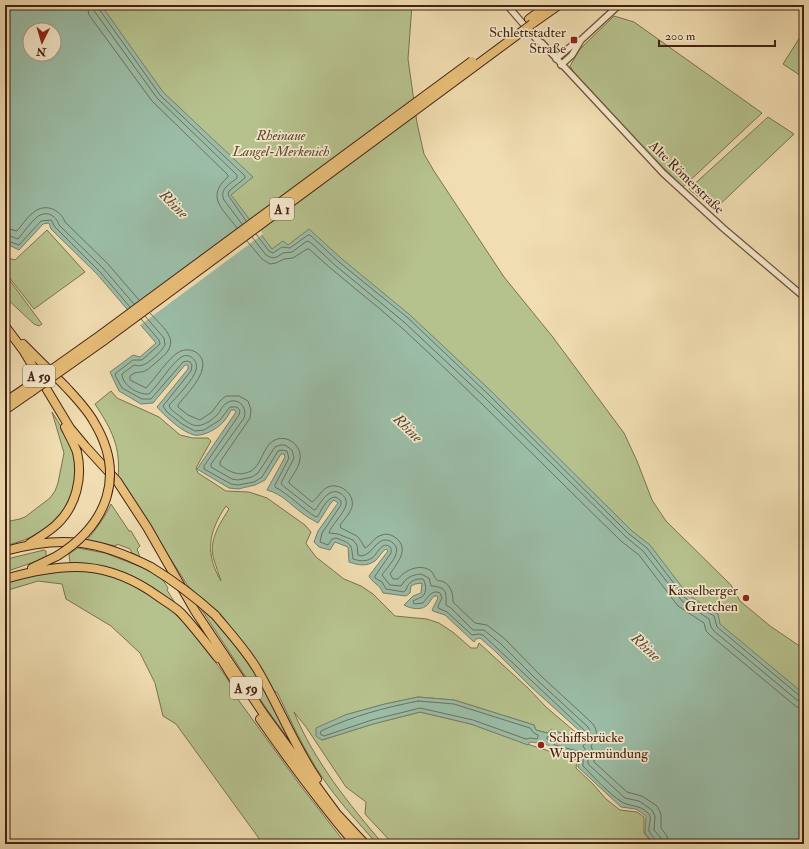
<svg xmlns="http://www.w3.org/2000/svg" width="809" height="849" font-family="'IM FELL Double Pica',serif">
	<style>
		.green { fill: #b6c28e; stroke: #7c7251; fill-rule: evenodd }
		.water { fill: #9bbda7; stroke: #787f6c; fill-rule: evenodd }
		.pier { fill: #f0ddb1 }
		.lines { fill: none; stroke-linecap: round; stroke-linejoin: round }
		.shore { stroke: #6f705e; stroke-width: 1 }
		.tertiary-casing { stroke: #6e513b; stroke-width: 8 }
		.motorway-casing { stroke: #432214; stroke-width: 10 }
		.tertiary { stroke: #f5e9cc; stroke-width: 5.5 }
		.motorway { stroke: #e8be78; stroke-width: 8 }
		.motorway-bridge-casing { stroke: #432214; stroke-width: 10; stroke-linecap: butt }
		.motorway-bridge { stroke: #e8be78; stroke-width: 8 }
		.poi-dot { fill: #8f2418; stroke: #f5e9cc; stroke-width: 1.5 }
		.labels { text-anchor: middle; stroke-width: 3.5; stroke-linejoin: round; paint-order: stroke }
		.shield { fill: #f5e9cc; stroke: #785e4b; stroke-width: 1 }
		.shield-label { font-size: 13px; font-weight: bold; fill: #432214 }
		.poi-label { font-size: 14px; fill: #432214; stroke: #f5e9cc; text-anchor: end }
		.park-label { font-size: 14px; font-style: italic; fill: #604a32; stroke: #f5e9cc }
		.street-label { font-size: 14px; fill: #432214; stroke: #f5e9cc }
		.water-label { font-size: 15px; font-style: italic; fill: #594939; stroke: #f5e9cc }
	</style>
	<rect width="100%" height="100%" fill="#f0ddb1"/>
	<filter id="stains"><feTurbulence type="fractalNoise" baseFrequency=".005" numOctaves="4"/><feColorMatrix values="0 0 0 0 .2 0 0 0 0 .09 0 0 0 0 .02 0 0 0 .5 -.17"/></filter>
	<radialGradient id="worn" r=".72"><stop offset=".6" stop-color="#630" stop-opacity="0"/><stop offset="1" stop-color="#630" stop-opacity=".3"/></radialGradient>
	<path class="green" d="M5 5H412L408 59 417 123 424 154 434 171 504 277 552 336 624 433 637 461 652 500 666 521 731 585 740 601 770 626 804 649V818L33 69ZM30 30H54V54H30Z
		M614 16 634 22 762 113 683 187 635 140 574 73 570 66 580 49Z
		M804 31V78L783 64Z
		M768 117 794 134 714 210 689 189Z
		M47 230 85 272 34 309 5 272V255L8 258 15 260Z
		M5 274 42 324 39 326 34 324 5 297Z
		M111 391 117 398 159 417 180 435 193 438H208L211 441 196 468 198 473 226 491 249 492 267 498 305 525 311 532 306 543 307 545 316 557 344 579 361 586 373 594 395 616 427 619 439 623 454 633 471 648H477L479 643 528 688 546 707 580 736 578 738 551 730 547 733 536 730 534 725 454 700 418 697 385 704 345 715 322 740 373 724 420 712 471 724 521 742 577 760 576 768 593 784 606 799 620 810 637 812 644 817V833L653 844H393L365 814 366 802 346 787 306 727 294 712C314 761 349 804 383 844H377C358 822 338 801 322 777 304 750 291 721 277 692L273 691 242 642 232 629 218 613 188 586 118 478C121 447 112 430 95 404ZM226 506 229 509C219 525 208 541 214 560 216 567 219 574 221 581 205 554 208 532 226 506Z
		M52 412C59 423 66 434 71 447 79 469 76 498 61 516 54 525 42 532 31 537 23 541 14 543 5 546V522L20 519 25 517 50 498 55 491 58 483 64 453Z
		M111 504 129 531H131L140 546 137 549 140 557 132 553 130 549 117 544 116 546 87 540C97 528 105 517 111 504Z
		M78 548 105 553 146 569 161 577 168 588 167 590 178 608 162 595 85 565 70 563 69 554Z
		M44 550 46 551V558L5 572V557L7 559Z
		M59 569C72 570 86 570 99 572 165 584 204 645 239 696L237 698 300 785 346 844H263L176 724 163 716 155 683 140 653 111 626 66 599 62 584 38 581 5 591V582Z
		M198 604 218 623 250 662 301 757 264 705Z"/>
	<path class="water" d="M5 5H101L163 92 253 177 231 195 272 249 283 241 288 245 309 229 342 259 410 315 491 391 632 531 650 545 688 595 718 614 720 624 804 694V844H654L645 833 646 816 636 809 621 807 578 767 579 755 553 749 546 744 530 742 528 745 471 724 420 712 373 724 322 740 316 736V728L345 715 385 704 418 697 454 700 534 725 536 730 547 733 551 730 578 738 582 733 530 686 495 651 480 638 476 639 474 642 445 615 433 611 432 610 438 598 437 596H434C431 599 429 604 426 606 420 611 409 608 404 605L413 596 421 593 422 583 415 584 411 586 410 593 406 596 383 593C379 583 373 584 369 576L388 551 386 549C381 552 379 558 375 561 366 567 358 565 349 562L348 547 335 542 330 550 319 547 314 542 318 531 338 503 334 500 330 504 318 523C313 520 307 517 302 513 290 504 282 494 267 490L285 457 284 454H281L265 480 255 485 238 489 229 488 197 469 236 412 235 410H231C229 414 227 418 224 421 219 428 203 437 194 435 182 432 165 416 157 407L188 369V365H185L153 403 141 404 119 391 110 372 133 355 140 357 156 343 97 274 51 229 49 223 43 224 19 250 5 243ZM30 30H54V54H30Z"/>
	<path class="pier" d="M251 218 263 234 139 326 126 311Z"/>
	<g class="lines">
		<path class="shore" d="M87 5 89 15 152 101 228 175V177C205 197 223 209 237 228
			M93 5 95 12 157 98 237 175V178C230 184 219 189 224 200L242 224
			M98 5 99 9 160 95 245 176V178L229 191 228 195 246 221
			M5 228 17 231C22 225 27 217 34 212 45 203 60 209 65 222L108 264 139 300
			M5 234 18 239C24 232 30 223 37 217 46 210 56 215 59 225L103 268 134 304
			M256 234 269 251 273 253 282 247 290 248 308 235H310L339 262 408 318 488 394 629 534 647 548 685 598 714 616 717 627 800 696 804 697
			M252 237 266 255 272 258 277 257 283 253 292 252 307 241 310 242 336 266 404 322 485 398 626 537 643 551 682 601 709 619 711 627 714 631 797 700 804 702
			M5 240 19 245 41 221 51 220 55 227 100 272 130 307
			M247 241 262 259 270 264 276 263 284 259 293 258 307 249H309C339 277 372 301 402 328 477 397 548 470 621 541L639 555 678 606 704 623 706 631 710 635 793 704 797 707 804 708
			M150 313C165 330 183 341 159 360 155 363 151 367 147 370 140 374 137 370 130 376V380L146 388C155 379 169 357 179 352 184 349 192 349 197 353 215 367 187 393 178 405V407L188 415 200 420 212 412 220 401 226 396H239L248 401 251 410 250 418 220 462V465C230 472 239 477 251 471 261 466 263 447 273 441 286 433 302 445 300 459 299 467 293 475 289 481V483L312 502C318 498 321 490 328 487 340 482 355 494 352 507 350 513 344 520 340 525L341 528 357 536 361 541 365 548C371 545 374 537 382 535 387 533 392 535 396 538 410 549 397 563 390 574L393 579H398C405 570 420 563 431 571 434 574 434 577 436 579 437 581 440 581 442 581 451 585 453 593 453 602L475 623 487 625 505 639 540 675 591 722C599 730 597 738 591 746L594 754V762L627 792 642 796 657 806 661 814V828L667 836 668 844
			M145 316 164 338 165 345C162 351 149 363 143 365 140 366 137 366 134 365L122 374C122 385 138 395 149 394 160 383 168 368 180 358 188 351 199 360 196 370 194 379 176 398 169 405 170 411 178 414 182 418 193 427 198 428 210 421 212 419 215 417 217 415 221 411 222 405 227 403 237 396 248 407 244 418L211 464V467L232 479 238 480 252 477 258 473 275 447 280 445H285L292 450 294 458 281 483 282 485 314 510 316 509C321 502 329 487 340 493 342 494 345 497 346 500 349 510 331 524 329 533L338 534 353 540 357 545 358 555 362 556C372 553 373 546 381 541 385 539 390 540 393 543 404 552 387 567 382 575L390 585 401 586C406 578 411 575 421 574L429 578 431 586C448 587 446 593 446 605L451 608 473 630H484L501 644 536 679 588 727C593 735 588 740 583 746L588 754V764L625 798 639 801 652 810 655 816 654 830 661 838 662 844
			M141 319 159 340 160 344 142 360H133L116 373 115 375 122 388 142 399H151L183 362 187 361 190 362 192 365 191 371 163 406 167 412 182 424 195 431 204 430 220 420 230 407H237L240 411 239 415 204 466V469L231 484 238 485 254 482 262 477 278 451 282 450 287 451 289 458 275 485V487C290 495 301 508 316 517L318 516C322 509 327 497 336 497L341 501V505L322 533 320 542 328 545 332 539 336 538C352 544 351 543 353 559 359 561 366 562 372 558 377 555 382 540 390 547 392 549 391 550 391 553L375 576V578L382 582 386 589 404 592 406 590C408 582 415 578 423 579 426 583 427 592 423 596 421 598 416 599 413 601L414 604 423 603C428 597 432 589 440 593L442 598 438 606V608L447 612 472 635 479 634 483 635 584 730 585 735 579 742 553 735 547 737V739L555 745 581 752 583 755V766C593 776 610 795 622 802 630 807 639 804 648 813 653 817 648 825 649 831 651 836 656 838 657 844
			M418 701 454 704 530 728 534 733 538 735V737L537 739 530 738 526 739 473 720 420 708 372 720 324 736 320 734 321 731C353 716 383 708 418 701Z"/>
		<defs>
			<path id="tertiary" d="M507 5 537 40 542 43 663 173 723 228 804 297
				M556 59 576 42 581 40 619 5
				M561 65 572 55 581 40"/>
			<path id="motorway" d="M529 19 548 5
				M532 24 559 5
				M5 326 23 350 70 428 85 446 117 481 147 527 195 611 263 713 337 814 365 844
				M23 344 65 386
				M5 402 27 387
				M5 410 31 392
				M29 544C39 537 49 532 57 524 76 506 83 478 77 452 74 444 69 435 65 427
				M5 551C62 535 98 540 151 567
				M32 568 57 556
				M5 579C64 562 107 559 159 597 166 602 175 607 181 613 194 627 206 643 218 658
				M215 615C230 633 245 649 257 669 278 704 293 744 317 779
				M217 652 239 688
				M260 719C290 762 321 804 355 844"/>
		</defs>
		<use href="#tertiary" class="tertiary-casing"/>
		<use href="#motorway" class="motorway-casing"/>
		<use href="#tertiary" class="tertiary"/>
		<use href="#motorway" class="motorway"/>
		<defs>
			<path id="motorway-bridge" d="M27 387 99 336 472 61
				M31 392 102 342 532 24
				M57 556C108 524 126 475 94 422 87 409 75 397 65 386
				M151 567C174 581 195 597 215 615"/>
		</defs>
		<use href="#motorway-bridge" class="motorway-bridge-casing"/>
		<use href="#motorway-bridge" class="motorway-bridge"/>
	</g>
	<g class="poi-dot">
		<rect x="570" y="36" width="8" height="8" rx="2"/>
		<circle cx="746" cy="598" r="4"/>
		<circle cx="541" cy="745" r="4"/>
	</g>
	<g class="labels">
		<g class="shield">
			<rect x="270" y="198" width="24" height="22" rx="3"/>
			<rect x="23" y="365" width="32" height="22" rx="3"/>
			<rect x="230" y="677" width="32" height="22" rx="3"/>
		</g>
		<g class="shield-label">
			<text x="282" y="214">A 1</text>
			<text x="39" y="381">A 59</text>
			<text x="246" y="693">A 59</text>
		</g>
		<g class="poi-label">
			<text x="566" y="37">Schlettstadter<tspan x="566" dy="16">Straße</tspan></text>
			<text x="738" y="595">Kasselberger<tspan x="738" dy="16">Gretchen</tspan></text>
			<text x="549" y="742" text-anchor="start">Schiffsbrücke<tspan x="549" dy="16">Wuppermündung</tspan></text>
		</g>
		<g class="park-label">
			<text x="281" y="140">Rheinaue<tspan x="281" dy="16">Langel-Merkenich</tspan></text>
		</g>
		<g class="street-label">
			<text transform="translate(687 177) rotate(44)" y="5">Alte Römerstraße</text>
		</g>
		<g class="water-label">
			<text transform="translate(174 204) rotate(45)" y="5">Rhine</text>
			<text transform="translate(408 428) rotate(44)" y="5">Rhine</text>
			<text transform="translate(646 647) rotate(43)" y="5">Rhine</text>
		</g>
	</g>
	<rect width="809" height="849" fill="none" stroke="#f0ddb1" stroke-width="20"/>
	<rect x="6" y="6" width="797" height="837" fill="none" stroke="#432214" stroke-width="2"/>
	<rect x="10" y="10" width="789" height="829" fill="none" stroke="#432214"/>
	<g transform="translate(42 42) rotate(185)"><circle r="19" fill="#f5e9cc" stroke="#ae9982"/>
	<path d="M0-3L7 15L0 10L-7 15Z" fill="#8f2418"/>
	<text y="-6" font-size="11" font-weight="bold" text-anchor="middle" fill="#432214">N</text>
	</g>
	<path d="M659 40v6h116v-6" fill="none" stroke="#432214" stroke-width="2"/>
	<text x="665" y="40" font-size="12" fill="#432214" stroke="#f5e9cc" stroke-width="3" paint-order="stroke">200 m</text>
	<rect width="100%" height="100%" filter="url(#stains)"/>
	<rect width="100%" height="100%" fill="url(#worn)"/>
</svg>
